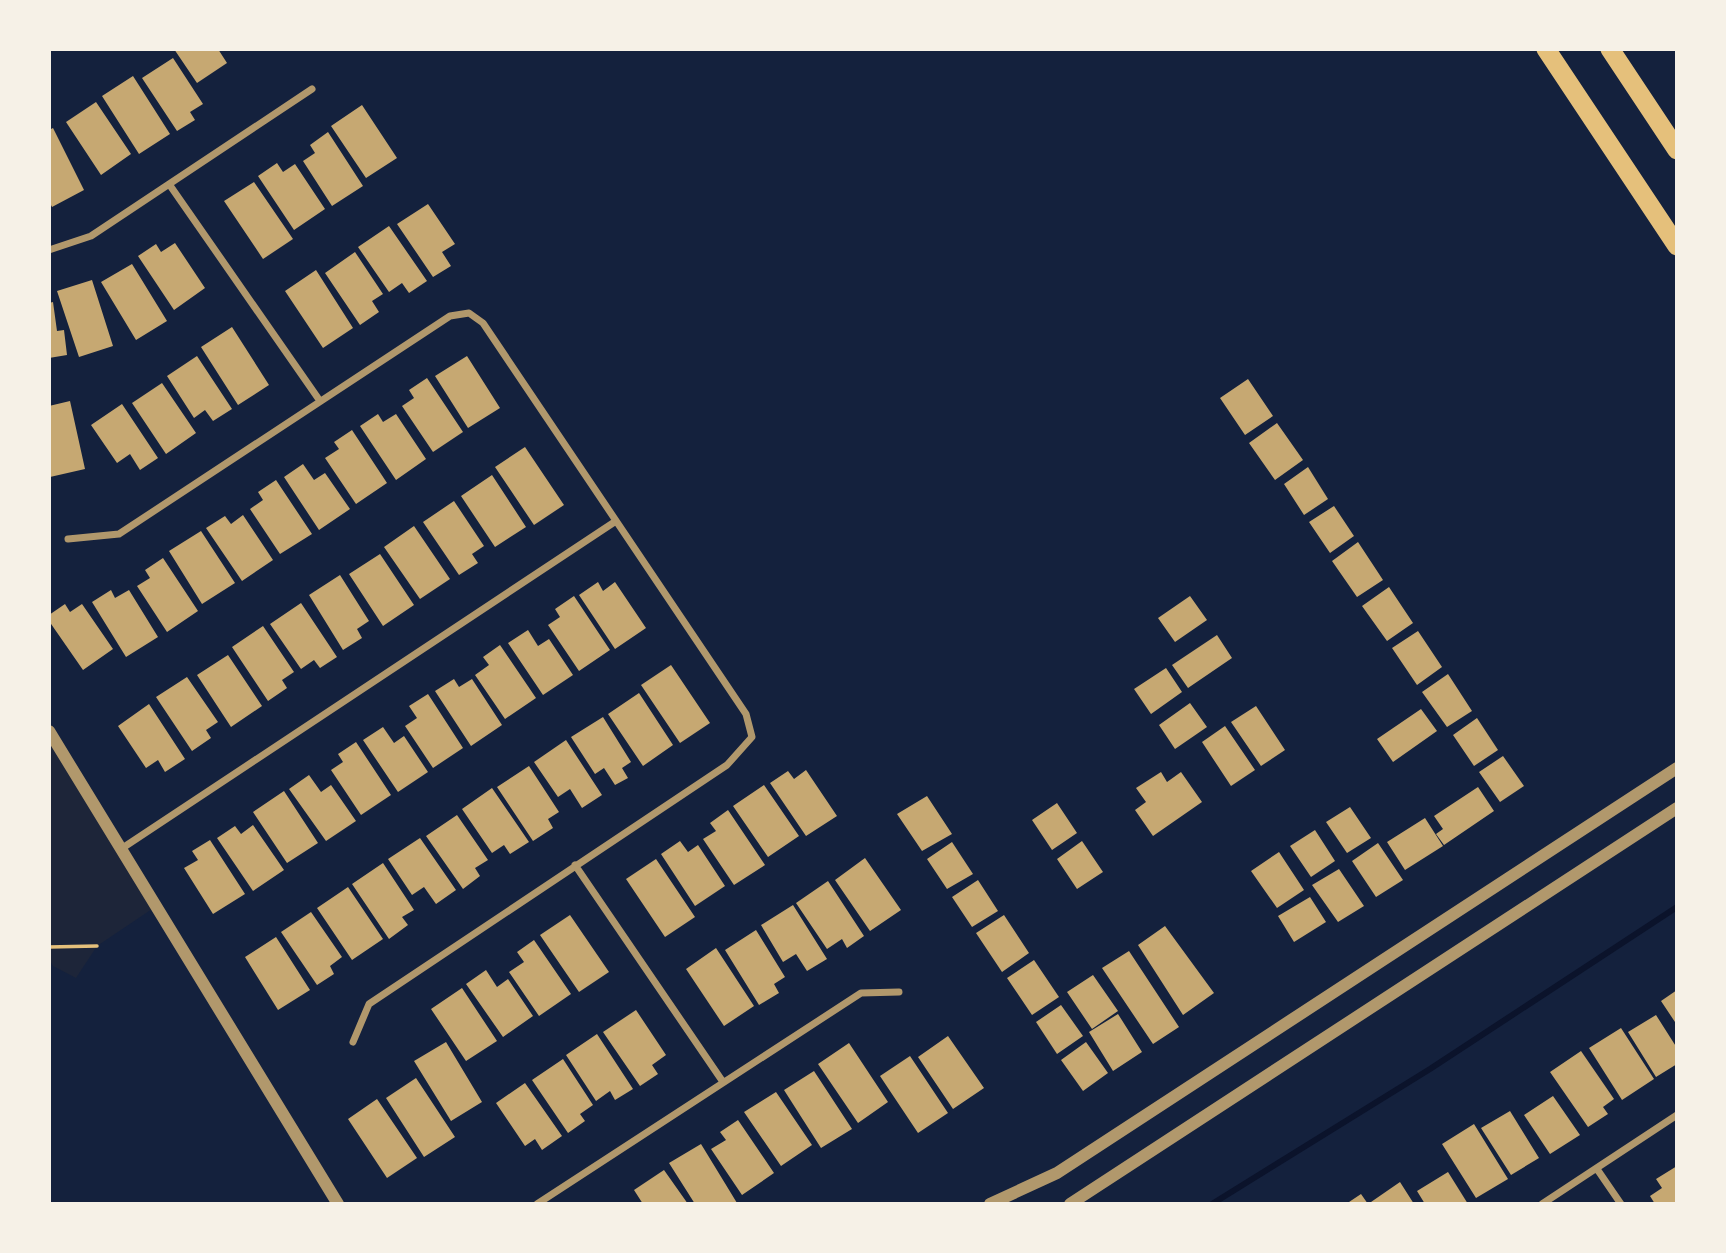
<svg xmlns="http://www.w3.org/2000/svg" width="1726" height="1253" font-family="Quicksand,sans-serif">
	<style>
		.green { fill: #1d2539 }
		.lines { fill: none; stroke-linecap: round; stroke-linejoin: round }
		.stream { stroke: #0b132b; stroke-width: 6 }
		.building { fill: #c6a872 }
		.path { stroke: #e5c07b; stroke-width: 3.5 }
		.minor { stroke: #b1986c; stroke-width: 7 }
		.tertiary { stroke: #b1986c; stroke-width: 12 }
		.trunk { stroke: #e5c07b; stroke-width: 19 }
	</style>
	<rect width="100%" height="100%" fill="#14213d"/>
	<path class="green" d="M49 731 155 907 97 946 76 978 53 966 49 959Z"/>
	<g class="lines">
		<path class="stream" d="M1212 1204 1430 1069 1677 907"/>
	</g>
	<path class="building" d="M174 49H218L227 63 197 83Z
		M173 58 203 104 190 112 195 120 177 131 142 78Z
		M133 76 170 134 139 154 102 96Z
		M96 102 131 154 101 175 66 122Z
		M362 105 397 158 366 178 331 126Z
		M53 128 84 190 52 207 49 201V130Z
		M328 132 363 186 332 206 303 161 315 153 310 145Z
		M277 163 283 172 295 164 325 209 294 230 258 176Z
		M254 182 293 239 263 259 224 201Z
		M428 204 455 244 442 252 451 266 433 277 397 224Z
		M389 226 427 281 409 293 402 283 389 292 358 247Z
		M175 243 205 288 174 310 138 256 156 244 161 252Z
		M355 252 383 294 372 301 379 312 360 325 325 273Z
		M132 264 167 321 136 340 101 282Z
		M316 270 353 328 323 348 285 291Z
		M92 280 113 346 79 357 57 291Z
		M53 302 57 331 64 330 67 355 49 358V303Z
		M232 327 269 385 238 405 201 347Z
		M197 356 232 409 213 421 205 410 194 418 167 376Z
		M467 356 500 408 468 428 435 376Z
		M427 378 463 432 433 452 402 406 414 398 409 390Z
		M1248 379 1273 416 1245 435 1220 398Z
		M162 383 196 433 166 454 132 403Z
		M70 401 85 469 50 477 49 406Z
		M122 404 158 458 140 470 130 454 117 463 91 425Z
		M378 414 383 422 396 414 426 459 396 480 360 426Z
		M1277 423 1303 460 1275 480 1249 443Z
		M352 430 387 483 356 504 325 458 339 449 334 442Z
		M525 447 564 505 534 525 495 467Z
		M303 464 314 480 325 473 350 509 319 530 284 477Z
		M1308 467 1328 499 1304 515 1284 484Z
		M492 475 526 527 495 547 461 496Z
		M276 480 312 534 280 554 250 509 263 500 258 492Z
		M454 501 484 546 472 554 478 563 459 575 423 522Z
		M1334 506 1354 536 1330 553 1309 522Z
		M243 515 273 560 242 581 206 528 225 516 231 524Z
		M414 526 450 579 420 599 384 547Z
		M201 531 235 583 202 604 169 551Z
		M1358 542 1383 580 1357 597 1332 561Z
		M380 554 414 605 383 626 349 574Z
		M163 558 198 611 167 632 137 586 150 578 145 570Z
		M340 575 369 621 357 629 362 638 343 650 309 595Z
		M598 582 603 591 615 582 646 628 615 649 579 595Z
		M1389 587 1413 623 1387 641 1362 606Z
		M111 590 115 598 129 590 158 637 126 657 92 602Z
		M574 596 610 650 579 671 548 625 560 617 555 609Z
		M1190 596 1207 620 1175 642 1158 618Z
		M301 603 337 657 320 668 314 660 301 669 270 624Z
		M65 604 70 612 82 604 113 649 83 670 49 621V615Z
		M263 626 294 672 282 680 287 688 268 701 232 647Z
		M528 630 538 646 549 639 573 675 543 695 508 643Z
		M1418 631 1442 667 1417 685 1392 648Z
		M1217 635 1232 658 1188 688 1172 665Z
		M500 645 536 698 505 719 475 675 489 665 483 657Z
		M228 655 262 706 231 727 197 675Z
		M671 665 710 723 680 743 641 685Z
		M1166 668 1182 692 1151 714 1134 689Z
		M1448 674 1472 711 1447 727 1422 692Z
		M187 677 218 722 206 730 211 738 192 751 156 697Z
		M454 679 459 687 472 679 502 725 471 746 435 691Z
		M639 693 673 745 643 766 608 714Z
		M428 694 463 748 433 768 405 726 417 718 409 706Z
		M1190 703 1207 727 1175 749 1159 725Z
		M149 704 185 759 165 772 158 760 146 768 118 726Z
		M1256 706 1285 750 1261 766 1231 722Z
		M1421 709 1437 731 1393 762 1377 739Z
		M603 717 631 762 622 768 628 778 615 785 604 768 595 774 571 737Z
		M1477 718 1498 750 1474 766 1453 735Z
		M1225 726 1255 770 1231 786 1202 742Z
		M383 727 394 743 404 736 428 772 398 792 363 740Z
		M566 740 602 795 582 808 570 789 558 797 534 762Z
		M356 742 391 795 361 815 331 770 343 762 338 754Z
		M1503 756 1524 786 1500 802 1479 772Z
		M529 766 559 812 548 819 553 828 533 841 497 787Z
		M806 770 837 816 806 836 770 783 788 771 794 779Z
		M1161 772 1167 782 1181 772 1202 802 1153 836 1135 810 1146 802 1136 788Z
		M309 775 321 792 331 785 356 821 326 841 289 789Z
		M764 785 799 836 768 857 733 806Z
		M1478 787 1494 811 1444 845 1436 834 1443 829 1434 816Z
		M492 788 529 842 510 854 504 845 492 853 462 809Z
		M284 791 318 843 287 863 253 812Z
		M927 796 952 834 922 851 897 814Z
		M1057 803 1077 833 1052 850 1032 820Z
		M1350 807 1371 838 1347 853 1326 822Z
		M728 810 765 865 734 885 703 839 716 831 710 823Z
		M457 815 488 860 475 868 480 876 463 889 426 836Z
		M1425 818 1443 846 1405 870 1387 842Z
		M253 825 284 870 253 891 217 838 235 826 241 834Z
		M1315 830 1335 861 1311 877 1290 846Z
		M420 838 456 890 436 904 424 887 412 895 388 859Z
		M210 840 245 894 213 914 184 868 198 860 192 851Z
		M680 841 688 852 698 845 725 886 695 906 661 854Z
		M1082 841 1103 872 1077 889 1057 859Z
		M952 842 973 874 947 889 927 859Z
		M1378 843 1403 880 1376 897 1352 861Z
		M1279 852 1304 890 1277 908 1251 871Z
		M865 858 901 910 870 931 835 880Z
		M656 859 695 917 665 937 626 879Z
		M383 863 414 910 402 917 408 925 389 939 352 884Z
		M1339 869 1364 906 1338 922 1312 885Z
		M978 880 998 911 972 927 952 897Z
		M828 881 864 936 847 948 842 939 827 949 796 903Z
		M348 887 383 939 352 960 317 908Z
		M1310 897 1326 922 1294 942 1278 916Z
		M793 905 827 959 807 971 796 954 783 962 761 925Z
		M311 912 342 957 330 966 334 974 317 985 281 932Z
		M570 915 609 972 579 992 540 935Z
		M1004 915 1029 953 1002 972 976 933Z
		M1165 926 1214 993 1183 1015 1138 945Z
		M756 930 785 977 774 984 779 993 759 1005 725 950Z
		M276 937 310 990 278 1010 245 957Z
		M534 940 571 994 539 1016 509 972 524 962 517 952Z
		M716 948 754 1006 724 1026 686 969Z
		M1129 951 1179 1027 1153 1044 1102 968Z
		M1034 960 1059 997 1032 1015 1007 978Z
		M486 970 497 987 508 979 533 1016 503 1037 466 984Z
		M1093 975 1118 1011 1092 1029 1067 992Z
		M462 988 497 1041 466 1061 431 1009Z
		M1677 990V1025L1661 1001Z
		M1061 1005 1083 1036 1057 1054 1036 1022Z
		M636 1010 666 1055 652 1065 658 1074 640 1086 603 1032Z
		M1118 1014 1142 1052 1113 1071 1089 1032Z
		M1656 1015 1677 1048V1064L1656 1077 1628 1032Z
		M1621 1028 1654 1079 1622 1100 1589 1048Z
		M597 1034 633 1089 615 1100 610 1091 596 1101 566 1055Z
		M948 1036 984 1088 953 1109 918 1057Z
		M446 1042 482 1102 451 1121 414 1061Z
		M1086 1042 1108 1073 1083 1091 1061 1060Z
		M849 1043 888 1102 858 1123 818 1064Z
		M1581 1051 1614 1099 1603 1107 1608 1114 1588 1127 1550 1072Z
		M910 1056 948 1113 918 1133 880 1076Z
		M563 1059 593 1105 580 1114 585 1121 568 1133 532 1080Z
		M814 1071 852 1129 821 1148 784 1090Z
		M416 1078 455 1137 424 1157 386 1098Z
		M525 1083 562 1136 542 1150 535 1139 525 1146 496 1103Z
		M776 1092 812 1145 781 1166 744 1112Z
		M1553 1096 1580 1135 1550 1154 1524 1115Z
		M377 1099 417 1158 387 1178 348 1119Z
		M1510 1111 1539 1158 1511 1175 1481 1128Z
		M738 1120 774 1173 742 1195 711 1149 726 1140 720 1132Z
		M1474 1124 1508 1179 1476 1198 1442 1144Z
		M701 1144 737 1203 735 1204H695L669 1163Z
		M1677 1166V1204H1655L1650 1196 1662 1188 1656 1179Z
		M664 1170 688 1204H643L634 1190Z
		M1448 1172 1468 1204H1425L1417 1191Z
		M1400 1182 1414 1204H1372L1371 1202Z
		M1361 1194 1368 1204H1346Z"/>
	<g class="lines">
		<path class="path" d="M49 947 97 946"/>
		<path class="minor" d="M169 184 320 401
			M49 250 91 236 312 89
			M68 539 119 534 450 316 469 313 483 323 746 714 752 737 727 765 369 1004 353 1042
			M121 849 616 521
			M575 865 723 1082
			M1597 1169 1621 1204
			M537 1204 861 993 899 992
			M1542 1204 1677 1115"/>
		<path class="tertiary" d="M49 731 338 1204
			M990 1204 1057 1173 1677 768
			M1070 1204 1677 808"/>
		<path class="trunk" d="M1546 49 1677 246
			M1610 49 1677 150"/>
	</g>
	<rect width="1726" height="1253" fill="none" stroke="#f6f1e7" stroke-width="102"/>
</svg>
